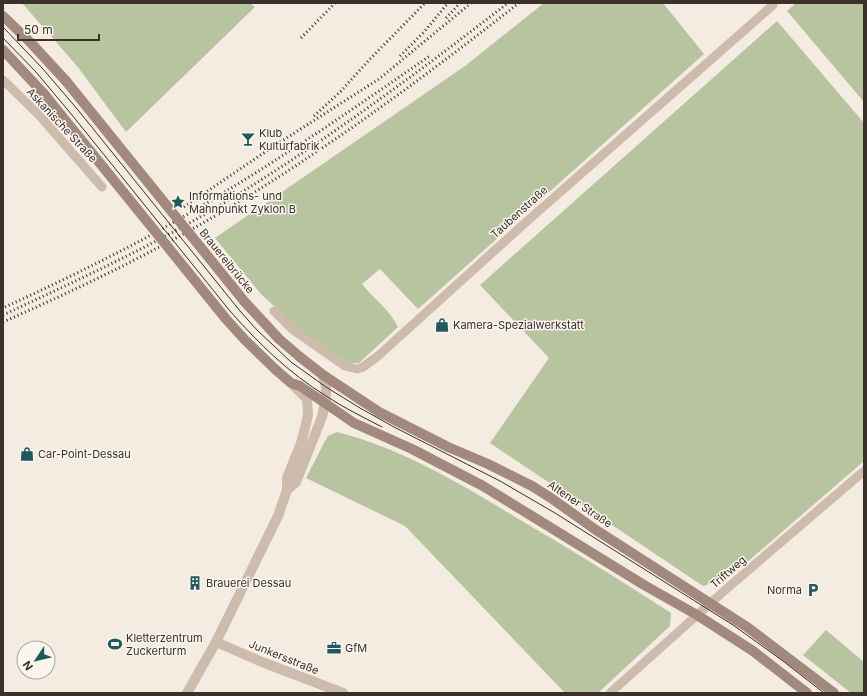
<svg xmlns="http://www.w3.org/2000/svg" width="867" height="696" font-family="Inter,sans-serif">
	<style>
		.green { fill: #b8c4a0 }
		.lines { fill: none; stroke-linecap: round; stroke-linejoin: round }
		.minor { stroke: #cdbbac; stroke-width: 9 }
		.tertiary { stroke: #cdbbac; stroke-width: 10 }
		.secondary { stroke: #a18a7d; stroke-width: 10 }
		.tram { stroke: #3b302b; stroke-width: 1 }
		.rail { stroke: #3b302b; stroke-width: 3; stroke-dasharray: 1 3; stroke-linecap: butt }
		.secondary-bridge { stroke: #a18a7d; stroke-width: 10 }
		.labels { text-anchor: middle; stroke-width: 3; stroke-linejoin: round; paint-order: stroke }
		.street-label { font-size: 11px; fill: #3b302b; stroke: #fbf5ee }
		.poi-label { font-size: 11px; fill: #3b302b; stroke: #fbf5ee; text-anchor: start }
	</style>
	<rect width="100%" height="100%" fill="#f4ebe1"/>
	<path class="green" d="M22 3H250L255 7 126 132 77 66Z
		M544 3H663L704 54 418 309 380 269 362 284C374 299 390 310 398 327L359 363H348L303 333 261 294 215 238 465 66Z
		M796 3H864V102L787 11Z
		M777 21 864 123V461L745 564 743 560 715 582 703 586 490 443 549 358 480 285Z
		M337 432C401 448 461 484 517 518 570 549 620 580 671 613L670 626 598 693H565L405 526 306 478 325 441 328 436Z
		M826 630 864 662V693H851L803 655Z"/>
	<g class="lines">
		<path class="minor" d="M3 80 39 115 102 187
			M274 311 292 329 345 366 357 369 363 367 378 356 525 223 773 5
			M610 693 724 591 864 471"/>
		<path class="tertiary" d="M287 490 296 482 322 417 326 396V387L323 375
			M216 642 262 662 343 693
			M187 693 216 642 278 516 287 490V478L301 443 305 428 308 415 307 399 294 386"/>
		<path class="secondary" d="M3 16 31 43 66 81
			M3 50 44 94
			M300 357 323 375 379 412 448 447 488 464 532 486 551 498 596 530 747 627 834 693
			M276 370 291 383 300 386 354 423 412 449 483 486 644 585 697 615 753 651 807 693"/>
		<path class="tram" d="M3 27 43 69 78 110 240 311 257 330 291 362 326 387 360 408 394 427 500 481 555 513 733 625 783 661 824 693
			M3 38 36 72 72 115 230 311C259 344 289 373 326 396 344 408 363 417 382 427"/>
		<path class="rail" d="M446 18 460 3
			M301 38 335 3
			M400 56 424 32 448 3
			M314 116 341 91 369 60 425 3
			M184 207 274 146 379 79 471 3
			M5 307C49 287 94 265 138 242 240 187 336 121 431 55
			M3 315C76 281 150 247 219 206 320 145 415 75 508 3
			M3 322C71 292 138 260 203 223 314 159 418 82 519 3"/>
		<path class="secondary-bridge" d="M66 81 244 301 279 339 300 357
			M44 94 226 319 245 340 276 370"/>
	</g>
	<defs>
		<symbol id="bar-bare" viewBox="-9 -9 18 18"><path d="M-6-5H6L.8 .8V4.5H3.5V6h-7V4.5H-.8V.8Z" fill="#1f5a5e" stroke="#fbf5ee" stroke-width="2.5" paint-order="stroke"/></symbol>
		<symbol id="sight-bare" viewBox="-9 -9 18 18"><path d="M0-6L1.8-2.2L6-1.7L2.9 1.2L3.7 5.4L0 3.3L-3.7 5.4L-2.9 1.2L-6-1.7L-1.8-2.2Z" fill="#1f5a5e" stroke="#fbf5ee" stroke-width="2.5" paint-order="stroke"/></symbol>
		<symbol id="shop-bare" viewBox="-9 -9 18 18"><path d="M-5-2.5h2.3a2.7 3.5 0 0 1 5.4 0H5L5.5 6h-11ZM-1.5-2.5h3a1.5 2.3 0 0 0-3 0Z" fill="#1f5a5e" stroke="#fbf5ee" stroke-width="2.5" paint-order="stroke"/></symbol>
		<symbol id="building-bare" viewBox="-9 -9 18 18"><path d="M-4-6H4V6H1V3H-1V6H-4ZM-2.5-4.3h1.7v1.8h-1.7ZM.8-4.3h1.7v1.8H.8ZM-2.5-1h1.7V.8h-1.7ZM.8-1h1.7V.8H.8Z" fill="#1f5a5e" stroke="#fbf5ee" stroke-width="2.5" paint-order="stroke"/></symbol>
		<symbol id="parking-bare" viewBox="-9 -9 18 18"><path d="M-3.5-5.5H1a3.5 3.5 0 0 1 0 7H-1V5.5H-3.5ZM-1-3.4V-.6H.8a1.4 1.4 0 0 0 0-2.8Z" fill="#1f5a5e" stroke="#fbf5ee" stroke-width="2.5" paint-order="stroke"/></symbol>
		<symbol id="stadium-bare" viewBox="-9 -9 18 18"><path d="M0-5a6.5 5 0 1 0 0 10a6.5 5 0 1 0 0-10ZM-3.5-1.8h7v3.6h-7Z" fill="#1f5a5e" stroke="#fbf5ee" stroke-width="2.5" paint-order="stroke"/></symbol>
		<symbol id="office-bare" viewBox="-9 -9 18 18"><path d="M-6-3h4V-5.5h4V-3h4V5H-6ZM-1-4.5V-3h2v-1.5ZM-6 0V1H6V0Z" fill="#1f5a5e" stroke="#fbf5ee" stroke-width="2.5" paint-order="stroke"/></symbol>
	</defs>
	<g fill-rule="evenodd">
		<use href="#bar-bare" x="238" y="129" width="20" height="20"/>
		<use href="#sight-bare" x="168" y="192" width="20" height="20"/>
		<use href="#shop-bare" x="432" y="315" width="20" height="20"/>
		<use href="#shop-bare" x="17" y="444" width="20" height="20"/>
		<use href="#building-bare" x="185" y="573" width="20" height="20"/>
		<use href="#parking-bare" x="803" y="580" width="20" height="20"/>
		<use href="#stadium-bare" x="105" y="634" width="20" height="20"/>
		<use href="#office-bare" x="324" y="638" width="20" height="20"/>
	</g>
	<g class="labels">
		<g class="street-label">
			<text transform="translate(62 125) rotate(47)" y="4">Askanische Straße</text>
			<text transform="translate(519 212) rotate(-42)" y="4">Taubenstraße</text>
			<text transform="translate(227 261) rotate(51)" y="4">Brauereibrücke</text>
			<text transform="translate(580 504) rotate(34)" y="4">Altener Straße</text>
			<text transform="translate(728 572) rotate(-41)" y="4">Triftweg</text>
			<text transform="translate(284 657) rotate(22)" y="4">Junkersstraße</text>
		</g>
		<g class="poi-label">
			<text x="259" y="137">Klub<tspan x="259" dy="13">Kulturfabrik</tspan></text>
			<text x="189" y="200">Informations- und<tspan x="189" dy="13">Mahnpunkt Zyklon B</tspan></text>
			<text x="453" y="329">Kamera-Spezialwerkstatt</text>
			<text x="38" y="458">Car-Point-Dessau</text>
			<text x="206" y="587">Brauerei Dessau</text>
			<text x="802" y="594" text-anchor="end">Norma</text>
			<text x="126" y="642">Kletterzentrum<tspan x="126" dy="13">Zuckerturm</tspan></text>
			<text x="345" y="652">GfM</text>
		</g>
	</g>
	<rect width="867" height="696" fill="none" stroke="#3b302b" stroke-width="8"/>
	<g transform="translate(36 660) rotate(235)"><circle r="19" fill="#fbf5ee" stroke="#aea6a0"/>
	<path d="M0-3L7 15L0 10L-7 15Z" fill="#1f5a5e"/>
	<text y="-6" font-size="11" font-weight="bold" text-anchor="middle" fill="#3b302b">N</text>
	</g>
	<path d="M18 34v6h81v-6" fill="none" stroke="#3b302b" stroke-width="2"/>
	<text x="24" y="34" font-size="12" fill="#3b302b" stroke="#fbf5ee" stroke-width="3" paint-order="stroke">50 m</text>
</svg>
